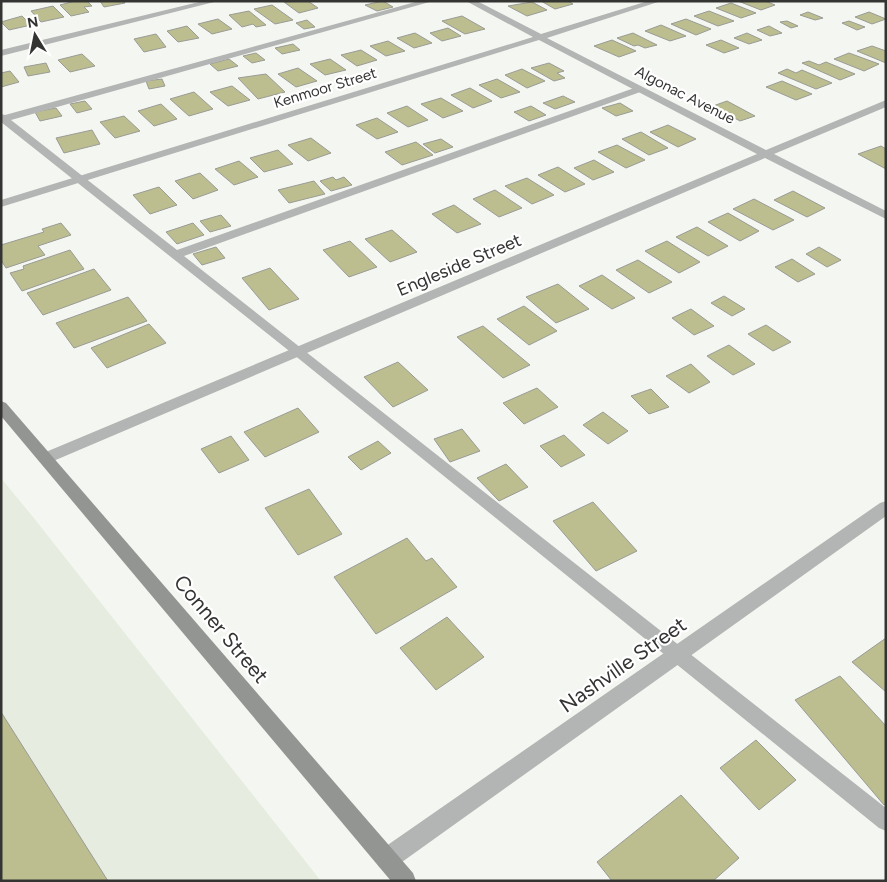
<svg xmlns="http://www.w3.org/2000/svg" width="887" height="882" font-family="Figtree,sans-serif">
	<style>
		.built { fill: #e6ecdf }
		.building { fill: #bcbe90; stroke: #9a9b95 }
		.lines { fill: none; stroke-linecap: round; stroke-linejoin: round }
		.service { fill: #b2b5b3; fill-rule: evenodd }
		.minor { fill: #b2b5b3; fill-rule: evenodd }
		.secondary { fill: #929592; fill-rule: evenodd }
		.labels { text-anchor: middle; stroke-width: 4.5; stroke-linejoin: round; paint-order: stroke }
		.far-street-label { font-size: 15px; fill: #343533; stroke: #fff }
		.street-label { font-size: 18px; fill: #343533; stroke: #fff }
		.near-street-label { font-size: 21px; fill: #343533; stroke: #fff }
	</style>
	<rect width="100%" height="100%" fill="#f4f7f1"/>
	<path class="built" d="M1 478 33 517 321 881H1Z"/>
	<path class="building" d="M87 1 92 6 84 7 89 12 71 16 60 5 75 1Z
		M100 1H124L125 3 104 7Z
		M308 1 318 8 299 13 284 2Z
		M383 1 393 7 377 11 365 5Z
		M541 1H568L573 4 555 9Z
		M738 1H765L775 5 761 10Z
		M532 2 547 10 527 16 508 6Z
		M731 3 756 13 741 18 716 8Z
		M272 5 293 20 275 24 254 9Z
		M53 6 64 17 41 22 31 11Z
		M249 11 266 25 256 27 253 24 242 27 229 15Z
		M709 11 734 21 718 26 694 16Z
		M808 12 823 18 815 20 800 15Z
		M869 12 886 19 872 24 855 17Z
		M22 16 31 25 9 30 1 22Z
		M462 16 485 29 465 34 442 21Z
		M218 19 232 29 212 34 198 24Z
		M686 19 711 29 696 35 671 24Z
		M307 20 315 27 304 29 296 23Z
		M787 21 798 26 791 28 780 22Z
		M849 21 865 27 857 30 842 23Z
		M661 25 686 36 670 41 645 31Z
		M187 26 199 38 178 42 167 31Z
		M769 26 782 33 770 36 757 30Z
		M448 28 461 36 442 41 430 33Z
		M415 33 432 43 414 48 397 38Z
		M633 33 657 45 645 48 638 45 634 46 617 38Z
		M747 33 762 40 749 44 734 38Z
		M156 34 166 47 144 52 134 39Z
		M612 40 636 51 619 57 594 46Z
		M721 40 739 48 724 53 706 45Z
		M388 41 405 51 386 56 370 46Z
		M293 44 300 50 282 54 275 48Z
		M872 46 886 51V63L857 51Z
		M361 50 377 60 357 66 341 55Z
		M256 53 265 60 252 63 243 56Z
		M849 53 879 64 864 71 834 59Z
		M82 54 95 66 70 72 58 60Z
		M229 59 238 66 218 71 210 64Z
		M330 59 346 70 325 75 310 64Z
		M809 61 819 65 826 62 855 74 840 80 802 63Z
		M46 63 50 72 28 76 24 67Z
		M549 63 564 71 557 73 565 78 554 81 531 68Z
		M298 68 317 81 296 87 278 74Z
		M522 69 545 81 527 88 505 75Z
		M787 69 796 73 802 70 832 83 816 89 778 73Z
		M10 71 19 82 1 87V73Z
		M266 74 285 92 258 99 238 78Z
		M162 79 165 86 149 89 146 81Z
		M497 79 520 92 501 98 479 85Z
		M782 81 812 94 796 100 766 87Z
		M232 86 250 100 228 106 210 92Z
		M470 88 492 101 473 108 451 95Z
		M194 92 213 109 189 116 170 99Z
		M563 96 575 102 555 109 543 103Z
		M441 98 463 111 443 118 421 104Z
		M85 101 92 109 77 113 70 104Z
		M727 101 755 116 740 121 713 106Z
		M620 103 633 111 616 116 602 108Z
		M161 104 177 119 154 126 138 111Z
		M407 106 428 120 408 127 387 113Z
		M531 106 546 115 529 121 514 112Z
		M56 108 62 116 40 121 35 112Z
		M124 116 140 131 115 138 100 122Z
		M377 118 398 132 377 139 356 125Z
		M668 125 696 139 678 147 650 132Z
		M92 130 100 144 64 153 56 138Z
		M641 132 668 148 649 155 622 139Z
		M311 138 331 153 308 161 288 145Z
		M441 139 453 147 435 153 423 144Z
		M416 142 433 155 402 165 385 152Z
		M617 145 645 160 626 168 598 152Z
		M881 146 886 149V169L858 154Z
		M278 150 293 164 264 172 250 158Z
		M594 160 614 172 593 180 574 168Z
		M239 161 258 177 234 185 215 169Z
		M558 167 585 184 565 192 538 175Z
		M200 173 218 190 193 199 175 181Z
		M333 177 336 180 344 177 352 185 331 191 320 181Z
		M527 178 554 195 532 204 505 186Z
		M314 181 325 194 289 203 278 190Z
		M159 187 177 205 150 214 133 195Z
		M495 190 522 208 499 217 473 199Z
		M793 191 825 208 807 217 774 200Z
		M754 199 794 220 773 230 733 209Z
		M454 205 481 224 457 233 432 214Z
		M728 213 759 231 740 241 708 222Z
		M221 215 231 226 210 232 200 221Z
		M61 223 71 235 38 246 45 255 6 268 1 260V245L44 232 42 229Z
		M193 223 204 235 177 244 166 232Z
		M697 227 728 246 708 256 676 237Z
		M392 230 417 252 390 262 365 239Z
		M350 241 377 267 349 277 323 250Z
		M667 241 700 262 679 273 645 251Z
		M216 247 225 258 202 265 193 254Z
		M819 247 841 260 827 267 806 254Z
		M70 250 84 269 22 291 10 273 24 269 23 266Z
		M792 259 815 274 798 282 775 267Z
		M638 260 672 282 649 293 616 270Z
		M270 268 299 299 269 310 242 278Z
		M94 269 111 290 43 315 27 293Z
		M602 275 635 298 612 309 579 286Z
		M558 284 589 309 556 323 526 297Z
		M724 296 745 309 732 316 711 303Z
		M128 297 147 321 74 348 56 323Z
		M524 306 557 331 529 345 497 319Z
		M691 309 714 326 694 335 672 318Z
		M149 324 166 343 107 368 91 348Z
		M766 325 791 342 773 351 748 334Z
		M483 326 530 365 503 378 457 337Z
		M729 345 755 364 733 375 707 356Z
		M398 362 428 390 393 407 364 377Z
		M691 364 710 382 689 393 666 376Z
		M537 388 558 407 524 424 503 403Z
		M651 389 669 407 649 414 631 396Z
		M298 408 319 432 265 457 244 432Z
		M603 412 628 431 608 444 583 425Z
		M462 429 480 451 450 462 434 439Z
		M564 435 585 455 561 467 540 446Z
		M231 436 249 460 219 473 201 449Z
		M378 441 391 453 361 470 348 457Z
		M506 464 528 487 499 501 477 478Z
		M309 489 342 534 298 555 265 508Z
		M593 502 637 551 596 571 553 521Z
		M407 538 426 561 432 558 457 587 376 634 334 577Z
		M447 617 484 657 436 690 400 648Z
		M886 638V692L852 662Z
		M840 676 886 726V804L884 805 795 700Z
		M1 712 108 881H1Z
		M756 740 796 780 759 810 720 768Z
		M681 795 739 858 713 881H612L597 862Z"/>
	<g class="lines">
		<path class="service" d="M419 1H433L11 120 177 250 637 87H643V91L184 256 886 808V831L879 828 293 354 1 122V114L5 115Z"/>
		<path class="minor" d="M203 1H218L1 56V50Z
			M466 1H477L541 34 648 1H661L547 38 766 150 886 100V107L774 154 886 211V219L765 158 51 462 46 463 41 462 38 458 41 454 757 154 539 40 1 207V200L533 37Z
			M886 501V516L395 867 387 870 379 867 376 859 379 851 880 503Z"/>
		<path class="secondary" d="M1 401 6 403 413 873 416 881H391L1 416Z"/>
	</g>
	<g class="labels">
		<g class="far-street-label">
			<text transform="translate(325 88) rotate(-17)" y="5">Kenmoor Street</text>
			<text transform="translate(685 95) rotate(27)" y="5">Algonac Avenue</text>
		</g>
		<g class="street-label">
			<text transform="translate(459 265) rotate(-23)" y="6">Engleside Street</text>
		</g>
		<g class="near-street-label">
			<text transform="translate(221 629) rotate(50)" y="7">Conner Street</text>
			<text transform="translate(623 665) rotate(-35)" y="7">Nashville Street</text>
		</g>
	</g>
	<rect width="887" height="882" fill="none" stroke="#343533" stroke-width="5"/>
	<g transform="translate(35 35) rotate(350)" stroke="#ffffff" stroke-width="4" paint-order="stroke">
	<path d="M0-4L9 19L0 12L-9 19Z" fill="#343533"/>
	<text y="-8" font-size="14" font-weight="bold" text-anchor="middle" fill="#343533">N</text>
	</g>
</svg>
